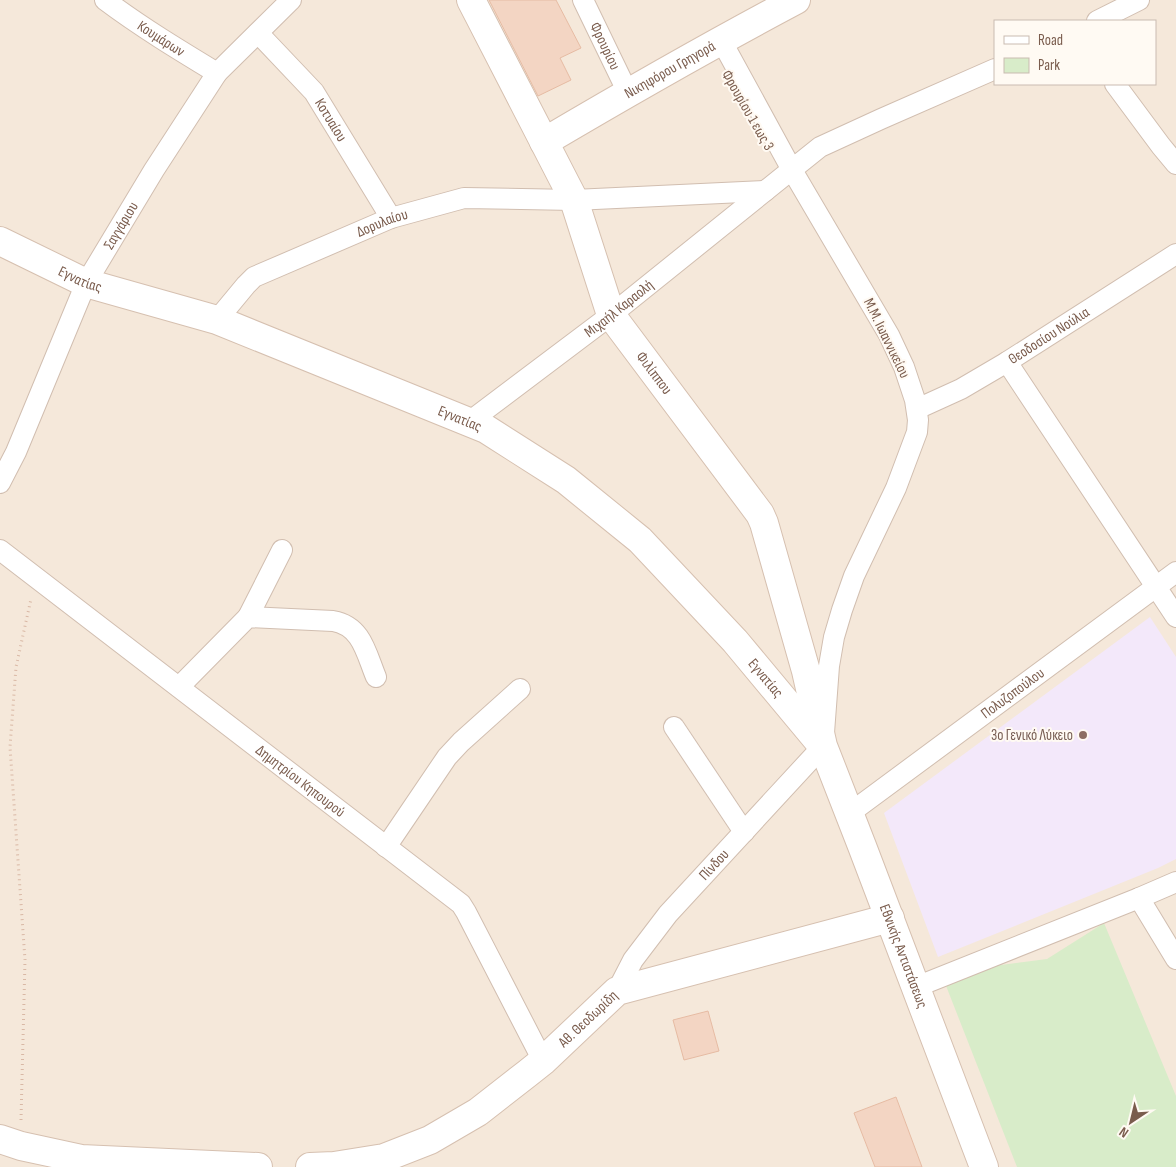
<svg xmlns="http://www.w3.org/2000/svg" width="1176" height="1167" font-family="'Sofia Sans Condensed',sans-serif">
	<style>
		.residential { fill: #f5e8da; fill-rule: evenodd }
		.education { fill: #f3e8fa }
		.green { fill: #d8ecc9 }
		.building { fill: #f3d5c3; stroke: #e6bba3 }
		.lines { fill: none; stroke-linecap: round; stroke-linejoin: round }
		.street-casing { stroke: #d1beb0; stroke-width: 22 }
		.secondary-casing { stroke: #d6c0b0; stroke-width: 30 }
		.path { stroke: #d9b8a5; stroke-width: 3; stroke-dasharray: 1 4; stroke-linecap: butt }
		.street { stroke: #fff; stroke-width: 20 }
		.secondary { stroke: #fff; stroke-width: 28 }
		.education-dot { fill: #8d6e63; stroke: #fffaf3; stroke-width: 2 }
		.labels { text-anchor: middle; stroke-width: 4; stroke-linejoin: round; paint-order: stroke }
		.street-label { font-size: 15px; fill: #7a5c4d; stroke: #fffaf3 }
		.education-label { font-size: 15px; fill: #785e54; stroke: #fffaf3; text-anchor: end }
	</style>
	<rect width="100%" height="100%" fill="#fdf6ec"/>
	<path class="residential" d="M0 0H1176V1167H0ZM995 21H1155V84H995Z"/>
	<path class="education" d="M1150 617 1176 657V859L1158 868 938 957 884 813Z"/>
	<path class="green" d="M1104 923 1176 1096V1167H1017L941 973 1047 959Z"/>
	<path class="building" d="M489 0H556L581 48 560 58 571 80 538 96Z
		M708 1011 719 1051 684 1060 673 1020Z
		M896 1097 922 1167H875L854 1113Z"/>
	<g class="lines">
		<defs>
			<g id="street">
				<path id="s1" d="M105 0C141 27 179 50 217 73"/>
				<path id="s2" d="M583 0 628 93"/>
				<path d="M1097 21 1139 0"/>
				<path id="s3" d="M258 33 314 92 391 218"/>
				<path d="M1115 84 1161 146 1176 164"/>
				<path id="s4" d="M217 320 246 285 254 277 391 218 464 198 574 200 765 191"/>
				<path d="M1007 362 1176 617"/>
				<path id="s5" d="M917 409 961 389 1007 362 1176 254"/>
				<path id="s6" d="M469 422 611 315 785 175 820 147 881 119 995 69"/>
				<path id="s7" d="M0 483 16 452 86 283 154 170 217 73 291 0"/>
				<path id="s8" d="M0 550 461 904 466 912 543 1061"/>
				<path d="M248 617 282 550"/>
				<path d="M179 687 248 617 333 621C362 626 366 653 376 677"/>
				<path d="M674 727 744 832"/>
				<path id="s9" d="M850 813 1176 572"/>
				<path d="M386 847 447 757 461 742 520 689"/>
				<path d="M1139 898 1176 959"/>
				<path d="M916 987 1139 898 1176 882"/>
				<path id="s10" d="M617 991 633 960 668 914 823 746 829 666 834 637 842 610 854 576 896 488 917 432 918 420 915 400 904 367 889 335 792 170 721 40"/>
			</g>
			<g id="secondary">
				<path id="s11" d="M471 0 574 200 611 315 760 514 764 523 806 671 823 746 862 846 984 1167"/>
				<path id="s12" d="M544 142C627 93 711 45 796 0"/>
				<path id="s13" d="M0 241 86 283 217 320 486 429 566 480 640 540 735 641 820 743"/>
				<path d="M0 1139 21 1146 81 1159 258 1167"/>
				<path id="s14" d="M310 1167 334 1166 384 1158 430 1140 478 1112 528 1073 543 1061 617 991 890 918"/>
			</g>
		</defs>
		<use href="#street" class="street-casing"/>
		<use href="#secondary" class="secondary-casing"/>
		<path class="path" d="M21 1120 25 960 10 747 16 667 31 599"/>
		<use href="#street" class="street"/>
		<use href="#secondary" class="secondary"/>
	</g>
	<circle class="education-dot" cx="1083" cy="735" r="5"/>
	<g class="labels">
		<g class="street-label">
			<text dy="5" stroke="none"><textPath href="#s1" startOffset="68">Κουμάρων</textPath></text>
			<text dy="5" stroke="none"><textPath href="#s2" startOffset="51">Φρουρίου</textPath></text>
			<text dy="5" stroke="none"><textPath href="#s12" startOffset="145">Νικηφόρου Γρηγορά</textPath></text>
			<text transform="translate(748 110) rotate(60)" y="5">Φρουρίου 1 εως 3</text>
			<text dy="5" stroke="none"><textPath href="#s3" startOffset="114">Κοτυαίου</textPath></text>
			<text dy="5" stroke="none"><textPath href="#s4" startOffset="196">Δορυλαίου</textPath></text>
			<text dy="5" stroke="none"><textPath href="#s7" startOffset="285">Σαγγάριου</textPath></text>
			<text dy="5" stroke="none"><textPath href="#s13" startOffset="89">Εγνατίας</textPath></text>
			<text dy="5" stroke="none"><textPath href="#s6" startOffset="188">Μιχαήλ Καραολή</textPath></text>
			<text dy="5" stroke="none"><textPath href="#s5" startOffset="151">Θεοδοσίου Νούλια</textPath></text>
			<text transform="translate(887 338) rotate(64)" y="5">Μ.Μ. Ιωαννικείου</text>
			<text dy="5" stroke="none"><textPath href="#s11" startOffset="418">Φιλίππου</textPath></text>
			<text dy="5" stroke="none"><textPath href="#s13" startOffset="494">Εγνατίας</textPath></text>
			<text dy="5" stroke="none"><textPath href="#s13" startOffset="899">Εγνατίας</textPath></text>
			<text dy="5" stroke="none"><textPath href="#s9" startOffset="202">Πολυζοπούλου</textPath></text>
			<text dy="5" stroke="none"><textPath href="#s8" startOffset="379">Δημητρίου Κηπουρού</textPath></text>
			<text dy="5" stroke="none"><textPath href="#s10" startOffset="160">Πίνδου</textPath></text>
			<text dy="5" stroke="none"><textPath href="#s11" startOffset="1060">Εθνικής Αντιστάσεως</textPath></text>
			<text dy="5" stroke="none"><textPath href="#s14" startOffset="324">Αθ. Θεοδωρίδη</textPath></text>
		</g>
		<g class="education-label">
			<text x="1073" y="740">3ο Γενικό Λύκειο</text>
		</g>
	</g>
	<rect x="994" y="20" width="162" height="65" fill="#fffaf3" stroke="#cabbb1"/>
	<rect x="1004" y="36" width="25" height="8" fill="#ffffff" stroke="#cabbb1"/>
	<text x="1038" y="45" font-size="15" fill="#7a5c4d">Road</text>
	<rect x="1004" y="58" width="25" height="15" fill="#d8ecc9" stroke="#cabbb1"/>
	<text x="1038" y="70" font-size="15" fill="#7a5c4d">Park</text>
	<g transform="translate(1131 1122) rotate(215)" stroke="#fffaf3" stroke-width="4" paint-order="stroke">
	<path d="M0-4L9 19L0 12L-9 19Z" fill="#7a5c4d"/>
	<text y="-8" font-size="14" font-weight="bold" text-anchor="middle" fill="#7a5c4d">N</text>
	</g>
</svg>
